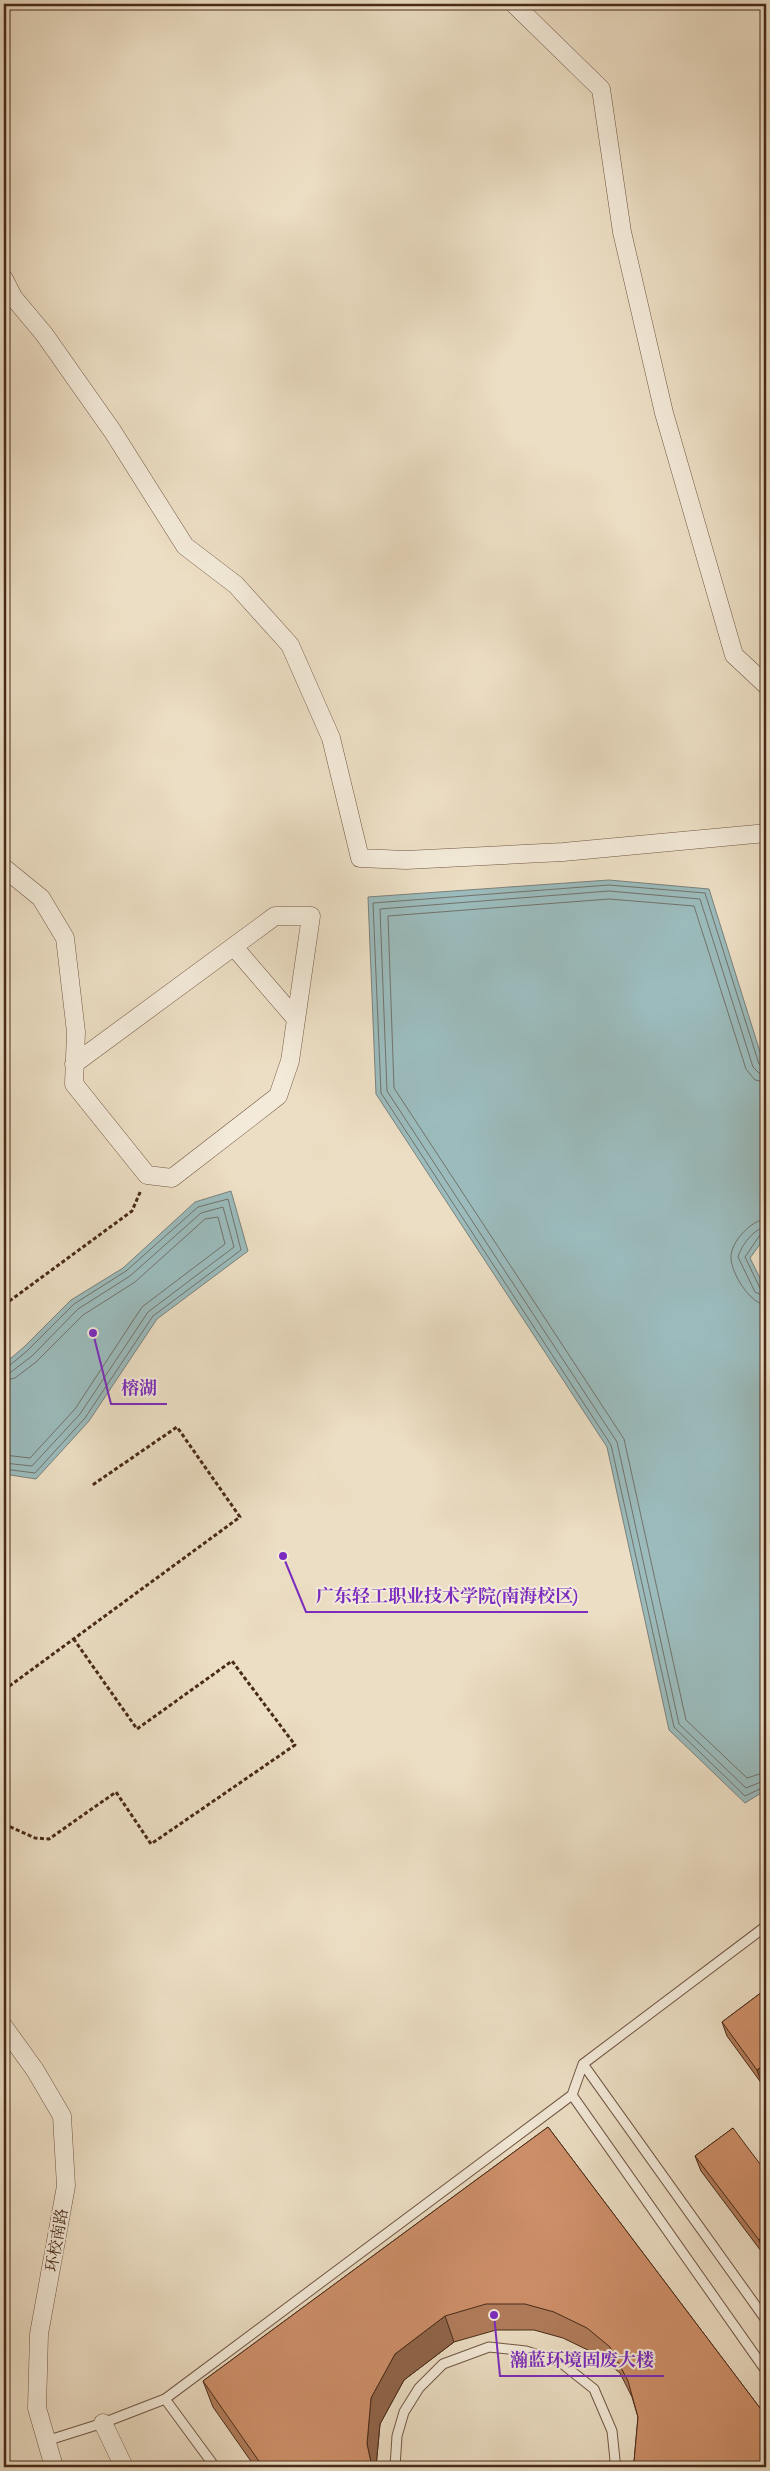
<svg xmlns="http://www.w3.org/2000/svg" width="770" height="2471" font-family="'IM FELL Double Pica','Noto Serif SC',serif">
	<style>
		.water { fill: #9bbbbc; stroke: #7a817b }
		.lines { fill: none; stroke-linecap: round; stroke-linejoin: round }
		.shore { stroke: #72726a; stroke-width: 1 }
		.service-casing { stroke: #715744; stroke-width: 11 }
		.minor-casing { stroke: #715744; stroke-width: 19 }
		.path { stroke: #482a19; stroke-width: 3; stroke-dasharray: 4 2.5; stroke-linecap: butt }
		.service { stroke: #f3ead9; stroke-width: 9 }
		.minor { stroke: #f3ead9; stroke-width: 18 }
		.wall { fill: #b17c5b; stroke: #482a19 }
		.shaded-wall { fill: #90654a; stroke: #482a19 }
		.building { fill: #ce906a; stroke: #482a19 }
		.labels { text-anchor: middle; stroke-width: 4; stroke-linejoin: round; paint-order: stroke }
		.street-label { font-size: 16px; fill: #482a19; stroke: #f3ead9 }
		.leader { fill: none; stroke: #7b2cbf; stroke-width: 2 }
		.callout-dot { fill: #7b2cbf; stroke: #f3ead9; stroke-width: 2 }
		.callout-label { font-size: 18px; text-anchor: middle; font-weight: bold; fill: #7b2cbf; stroke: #f3ead9; stroke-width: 4; stroke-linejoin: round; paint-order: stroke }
	</style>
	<rect width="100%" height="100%" fill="#ecdec4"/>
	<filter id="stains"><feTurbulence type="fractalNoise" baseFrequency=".004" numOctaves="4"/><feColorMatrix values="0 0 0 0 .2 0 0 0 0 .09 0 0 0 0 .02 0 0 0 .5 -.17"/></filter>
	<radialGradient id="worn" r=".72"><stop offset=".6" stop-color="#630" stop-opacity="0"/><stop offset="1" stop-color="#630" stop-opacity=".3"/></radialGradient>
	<path class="water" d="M609 880 709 889 766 1071V1236L750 1258 766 1290V1790L745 1803 669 1730 607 1447 376 1094 368 897Z
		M231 1191 248 1251 157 1319 89 1421 36 1479 4 1474V1364L24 1347 71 1300 123 1268 195 1202Z"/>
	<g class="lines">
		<path class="shore" d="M766 1068 759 1064 705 893 609 885 373 903 381 1093 611 1445 674 1727 745 1796 766 1786
			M766 1075 759 1073 753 1067 700 899 609 891 380 909 387 1091 617 1442 679 1724 746 1788 766 1780
			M766 1082 755 1080 746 1069 694 906 609 899 388 916 394 1088 624 1439 686 1720 747 1778 766 1772
			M766 1219C751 1220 731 1242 731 1257 731 1273 750 1304 766 1305
			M766 1227C754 1228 741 1246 738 1257L755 1292 766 1297
			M766 1233 760 1235 745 1257 760 1288 766 1291
			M4 1367 9 1366 27 1351 74 1304 126 1271 198 1207 228 1199 241 1250 153 1316 85 1418 35 1473 4 1469
			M4 1374 11 1372 32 1356 78 1309 130 1276 201 1213 223 1207 234 1247 148 1312 80 1414 32 1466 4 1463
			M4 1381 15 1378 36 1362 83 1315 135 1282 205 1219 218 1217 225 1244 142 1307 75 1409 30 1458 4 1455"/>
		<defs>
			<path id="service" d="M583 2064 766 2320
				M572 2095 766 2371
				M46 2441 103 2423 165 2399
				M215 2467 165 2399 572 2095 583 2064 766 1926
				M395 2467 397 2436 404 2412 419 2388 443 2364 489 2347 526 2351 560 2362 594 2389 612 2431 615 2460 613 2467"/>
			<path id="minor" d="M514 4 601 89 622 232 664 413 734 655 766 685
				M4 279 13 297 44 334 113 432 185 546 236 585 290 645 331 738 360 858 406 860 563 852 766 833
				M4 868 41 898 65 938 76 1032 74 1084 147 1175 172 1178 278 1096 290 1061 311 916H275L74 1064
				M234 947 296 1019
				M4 2027 35 2070 62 2116 66 2186 39 2334 37 2408 54 2467
				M103 2423 124 2467"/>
		</defs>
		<use href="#service" class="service-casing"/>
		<use href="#minor" class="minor-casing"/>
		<path class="path" d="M4 1305 132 1211 141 1190
			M4 1690 240 1517 177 1427 91 1486
			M4 1824 35 1838 49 1839 116 1792 151 1844 295 1745 232 1661 137 1729 73 1638"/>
		<use href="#service" class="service"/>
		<use href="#minor" class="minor"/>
	</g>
	<path class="wall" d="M766 1989V2081L762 2084 727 2036 722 2022Z
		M548 2127 766 2416 634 2462 638 2417 632 2397 620 2373 596 2354 563 2338 534 2330H496L454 2342 404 2380 380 2424 376 2467H255L213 2407 203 2381Z
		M733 2128 764 2255 701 2171 695 2156Z"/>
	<path class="shaded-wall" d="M766 2063V2081L762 2084 757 2070Z
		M766 2234V2253L764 2255 759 2240Z
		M445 2316 454 2342 404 2380 380 2424 376 2467H372L367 2444 371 2398 395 2354Z"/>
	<path class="building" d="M766 1989V2063L757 2070 722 2022Z
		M548 2127 766 2416V2467H630L634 2462 638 2417 628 2381 610 2347 587 2328 554 2312 525 2304H486L445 2316 395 2354 371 2398 367 2444 372 2467H263L203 2381Z
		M733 2128 766 2172V2234L759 2240 695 2156Z"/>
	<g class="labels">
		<g class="street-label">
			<text transform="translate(56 2240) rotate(-80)" y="6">环校南路</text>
		</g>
	</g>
	<path class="leader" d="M93 1333L111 1404H167M283 1556L306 1612H588M494 2315L500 2376H664"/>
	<g class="callout-dot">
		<circle cx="93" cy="1333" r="5"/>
		<circle cx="283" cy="1556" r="5"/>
		<circle cx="494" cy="2315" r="5"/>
	</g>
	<g class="callout-label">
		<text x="139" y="1394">榕湖</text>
		<text x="447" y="1602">广东轻工职业技术学院(南海校区)</text>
		<text x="582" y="2366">瀚蓝环境固废大楼</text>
	</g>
	<rect width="770" height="2471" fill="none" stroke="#ecdec4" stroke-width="20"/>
	<rect x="5" y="5" width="760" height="2461" fill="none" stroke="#482a19" stroke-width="2.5"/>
	<rect x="10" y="10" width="750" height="2451" fill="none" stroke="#482a19"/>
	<rect width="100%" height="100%" filter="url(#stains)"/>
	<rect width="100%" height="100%" fill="url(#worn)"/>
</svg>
